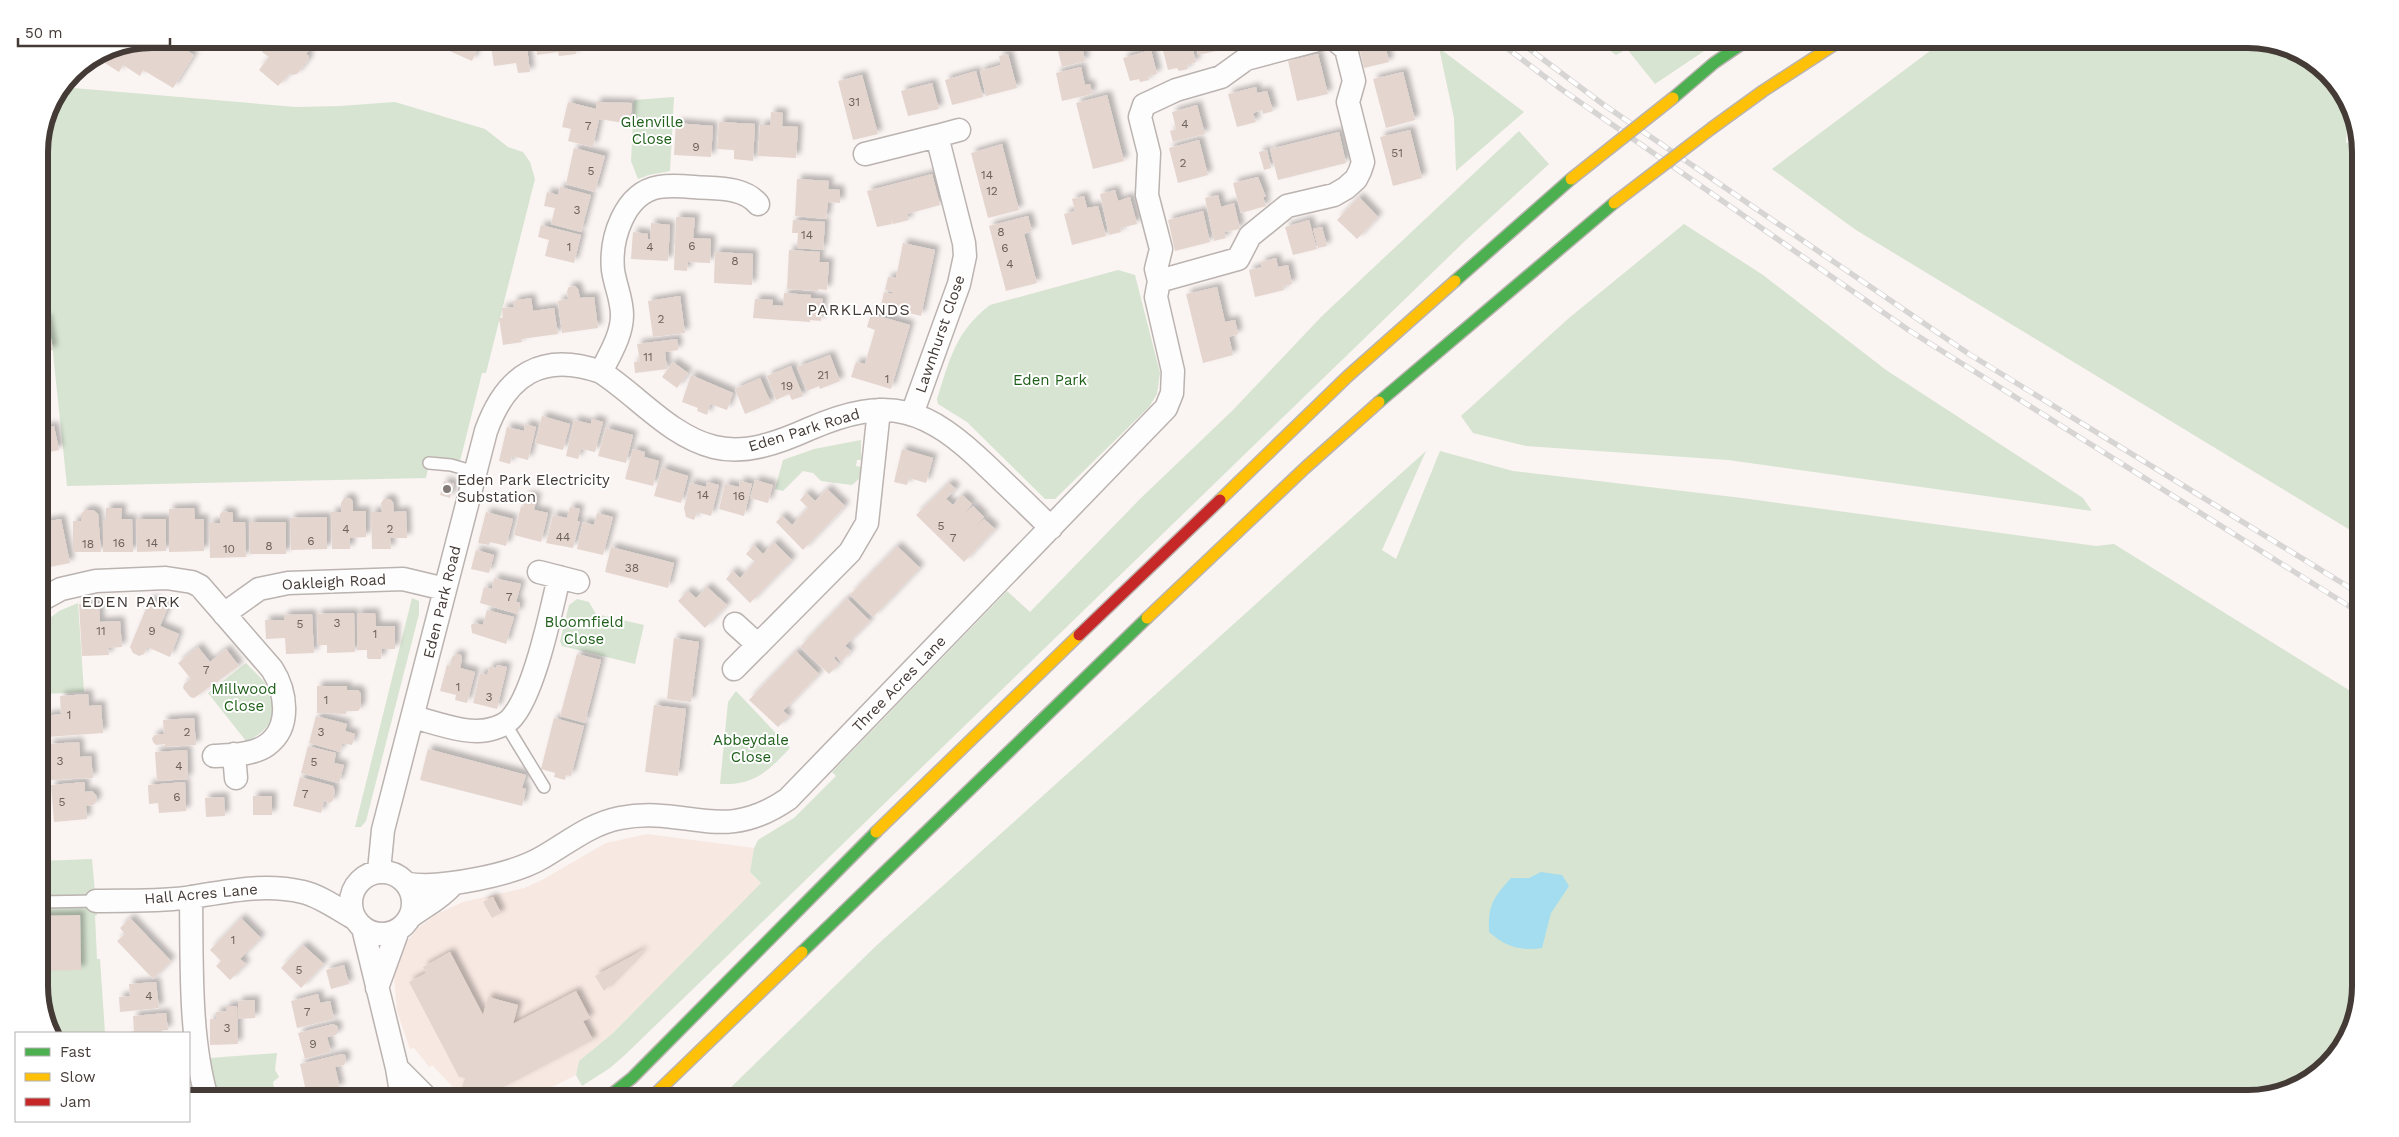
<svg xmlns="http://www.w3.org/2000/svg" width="2399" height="1137" font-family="'Work Sans',sans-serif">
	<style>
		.commercial { fill: #f8e8e2 }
		.green { fill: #d7e4d1 }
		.water { fill: #a3ddef }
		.building { fill: #e5d5cf; filter: url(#shadow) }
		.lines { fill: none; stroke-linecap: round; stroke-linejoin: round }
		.lane-casing { stroke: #bab3b0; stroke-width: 14 }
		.street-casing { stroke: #bab3b0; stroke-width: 25 }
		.fast-casing { stroke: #bab3b0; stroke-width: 14 }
		.slow-casing { stroke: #bab3b0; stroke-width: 14 }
		.jam-casing { stroke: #bab3b0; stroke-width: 14 }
		.lane { stroke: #fefdfd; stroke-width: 11 }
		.street { stroke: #fefdfd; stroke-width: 22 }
		.fast { stroke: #4caf50; stroke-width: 11 }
		.slow { stroke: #ffc107; stroke-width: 11 }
		.jam { stroke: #c62828; stroke-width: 11 }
		.rail-casing { stroke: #d7d5d4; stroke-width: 5.5 }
		.rail { stroke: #fff; stroke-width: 4; stroke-dasharray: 11; stroke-linecap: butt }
		.slow-bridge-casing { stroke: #bab3b0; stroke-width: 14; stroke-linecap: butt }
		.slow-bridge { stroke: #ffc107; stroke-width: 11 }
		.poi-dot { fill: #847b78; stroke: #fff; stroke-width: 2 }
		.labels { text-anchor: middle; stroke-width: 4; stroke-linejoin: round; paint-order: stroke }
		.number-label { font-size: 12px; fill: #6c615c }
		.park-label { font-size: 15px; fill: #1f5f1a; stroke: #fff }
		.street-label { font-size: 15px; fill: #443a36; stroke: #fff }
		.poi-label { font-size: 15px; fill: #443a36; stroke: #fff; text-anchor: start }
		.neighbourhood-label { font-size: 16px; letter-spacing: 1px; fill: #443a36; stroke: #fff }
		.rim { fill: none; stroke: #443a36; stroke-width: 6 }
	</style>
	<defs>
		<filter id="shadow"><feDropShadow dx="4.5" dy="-4.5" stdDeviation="2.5" flood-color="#0004"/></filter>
	</defs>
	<rect width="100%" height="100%" fill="#faf4f2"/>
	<path class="commercial" d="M647 834 754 848 750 872 761 883 613 1033 579 1061 576 1075 554 1086 527 1094 506 1098H485L459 1090 452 1086 432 1065 429 1067 414 1048 410 1049 397 1011 394 976 396 964 405 944 418 928 435 915 463 902 524 888 540 881 606 843Z"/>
	<path class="green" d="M1594 39H1722L1655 84 1627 49 1616 55Z
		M1946 39H2247L2291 47 2341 89 2348 109 2346 143 2359 141 2360 145V536L1856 230 1772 169Z
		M1439 48 1524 112 1456 171 1454 118Z
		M62 87 296 107 340 106 395 102 485 129 508 147 523 152 530 162 535 179 486 373H482L460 461 431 456 426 478 67 486 46 287 39 181V145L47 108Z
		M674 97 670 171 649 175 638 179 631 161 634 100Z
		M1519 131 1549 164 1466 240 1277 423 627 1053 610 1068 582 1086 576 1075 579 1061 613 1033 761 883 750 872 754 848 758 840 794 818 836 776 832 772 1007 591 1030 612 1140 499 1233 410 1321 317Z
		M1684 224 1763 275 1886 370 2083 498 2092 511 1728 460 1526 446 1473 433 1461 416 1569 318Z
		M1118 270 1135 275 1160 373 1157 394 1149 407 1055 499H1045L967 422 938 404 937 399C950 359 955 332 990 305Z
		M861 440V460H857L856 466 861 467 859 479 852 485 821 481 813 473 803 471 783 491 775 489 783 460 814 449Z
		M1426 451 1382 550 1396 559 1440 451 1513 471 1742 498 2096 546 2114 544 2360 697V985L2352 1029 2310 1079 2248 1098H720L877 945Z
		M412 598 419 601V614L366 821 361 827H355Z
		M577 599 589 602 596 614 644 625 635 664 562 646 560 641 569 605Z
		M78 603 84 692 44 694 40 690V626L59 611Z
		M246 663C254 672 265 680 270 691 281 713 268 733 246 741L208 693Z
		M736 691 790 748C767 772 755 785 720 784L728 702Z
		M92 859 97 915 95 916 97 959H100L105 1033H53L39 993V861Z
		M277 1053 275 1070 279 1077 273 1082 276 1098H218L210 1058Z"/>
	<path class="water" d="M1541 872 1562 875 1569 886 1551 913 1542 948C1520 951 1506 947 1489 932 1488 905 1493 898 1511 878H1529Z"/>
	<path class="building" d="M152 39 158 42 160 39H168L194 55 173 88 143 70 140 76 123 65 119 72 100 60 108 48 115 52 119 45 134 42 138 45 141 41Z
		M273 39H325L316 49 312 46 306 54 309 56 308 60 297 74 292 75 290 73 278 86 259 70 269 57 262 52Z
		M423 39H482L472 61 434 44 433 46 422 41Z
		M490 39H526L530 72 518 73 516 63 494 66Z
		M535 39H574L576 54 559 56 558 52 537 55Z
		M578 39H620L621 48 585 51 584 48H579Z
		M627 39H651V40L639 41 640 46 629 48Z
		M671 39H713V44L672 50Z
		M1055 39H1085L1088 50 1083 51 1085 61 1062 67Z
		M1149 39H1159L1161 44 1151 47Z
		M1190 39 1196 62 1187 65 1188 69 1179 71 1177 68 1168 70 1162 47Z
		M1194 39H1222L1225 49 1198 55Z
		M1357 39H1384L1389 62 1364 68Z
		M1151 50 1157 74 1148 76 1149 80 1140 82 1139 79 1130 81 1123 58Z
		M1008 54 1017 88 986 96 980 71 1001 65 999 56Z
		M1318 54 1328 94 1297 101 1288 61Z
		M1081 67 1085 85 1090 84 1092 94 1062 101 1056 73Z
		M976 71 983 97 952 105 945 80Z
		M1403 72 1415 120 1386 128 1373 79Z
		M862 75 878 134 853 140 838 81Z
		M932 83 939 109 908 116 901 91Z
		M1256 87 1257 93 1267 91 1273 111 1263 114 1262 110 1253 113 1256 122 1237 127 1228 94Z
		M1107 95 1124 161 1093 169 1076 103Z
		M568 102 596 109V102L632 103 630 124 599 119 593 147 568 141 571 129 562 127Z
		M1197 105 1205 134 1173 142 1170 131 1176 129 1172 112Z
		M771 112 783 113 782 126 798 127 796 158 758 156 760 125H770Z
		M719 122 755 124 753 161 734 159V150L717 149Z
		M676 123 713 126 711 157 674 155Z
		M1410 130 1422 178 1393 186 1380 137Z
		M1339 132 1346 163 1278 180 1270 149Z
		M1199 140 1208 175 1178 183 1169 148Z
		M1002 144 1019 210 988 218 971 153Z
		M574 148 605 156 595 192 566 184Z
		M1267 150 1271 168 1264 170 1259 152Z
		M932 174 940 205 907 214 909 220 893 224 891 218 892 224 877 227 867 191Z
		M1258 177 1266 197H1263L1266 206 1241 213 1233 183Z
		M797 179 829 181 828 189 840 190V203L828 202 826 219 795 216Z
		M560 187 591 195 581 232 551 224 555 208 544 206 547 192 558 195Z
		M1115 190 1118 201 1130 197 1137 224 1120 228 1121 232 1109 235 1100 194Z
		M1218 195 1221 207 1234 203 1240 229 1224 232 1226 238 1214 241 1205 198Z
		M1084 196 1087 208 1098 206 1106 236 1072 245 1064 214 1075 211 1072 199Z
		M1359 197 1378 217 1357 239 1337 220Z
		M1203 211 1210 242 1175 251 1168 220Z
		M1028 216 1032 231 1024 234 1037 283 1006 291 989 226Z
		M676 217 695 218 693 238 711 239 710 263 688 262 687 271 674 270Z
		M793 220 825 222 823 250 797 248 798 233H792Z
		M1309 220 1317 249 1293 255 1285 227Z
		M651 223 670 225 668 261 631 259 633 232 648 234V239H650Z
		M541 225 581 235 574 263 545 256 549 240 538 237Z
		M1322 227 1327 246 1318 248 1313 229Z
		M903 243 935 250 921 316 881 306 884 292 892 294 893 292 885 290 888 277 896 278Z
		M789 250 820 252 819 262H829L827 290 818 289V291L787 289Z
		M715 252 753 254 752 285 714 283Z
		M1276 258 1278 267 1288 265 1292 284 1283 286 1284 290 1255 297 1249 270 1262 267 1261 262Z
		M575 286 578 289 580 298 594 297 598 328 562 333 558 301 568 299 567 291 569 287Z
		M1217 287 1225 322 1235 320 1238 334 1229 337 1233 355 1203 363 1186 294Z
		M784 293 811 295V298L823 299 821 321 810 320V322L753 318 755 299 773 300 772 305 783 306Z
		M680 296 685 333 653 337 648 301Z
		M531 298 533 311 554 308 558 334 521 339 522 342 503 345 499 318H503L502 308 514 307 513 301Z
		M871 314 910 325 891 389 851 377 856 362 865 364 875 330 867 327Z
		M47 318 53 350 39 353V320Z
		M677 339 678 350 665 352 667 369 635 373 634 362 640 361 637 344Z
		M830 355 840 381 820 389 819 386 807 391 797 367Z
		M673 362 688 373 677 388 662 377Z
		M791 366 803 396 792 400 789 394 776 400 767 376Z
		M691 375 733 393 727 410 710 404 707 415 697 411 698 408 682 402Z
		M760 378 771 403 745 414 735 389Z
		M542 416 570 424 563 450 535 443Z
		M592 419 603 422 595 452 581 449 578 459 566 456 574 420 591 424Z
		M525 424 536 427 528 460 512 456 510 464 499 461 507 427 524 431Z
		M54 426 59 450 39 454V429Z
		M606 428 633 435 626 463 598 456Z
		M633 449 645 452 644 457 659 461 653 486 625 479Z
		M902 449 933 458 926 483 909 478 907 485 894 482Z
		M662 468 688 476 681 503 654 496Z
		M755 480 773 485 768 503 750 498Z
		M444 481 454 484 450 498 440 495Z
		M740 481 752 484 744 516 719 509 725 484 739 487Z
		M707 482 719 485 711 516 697 512 694 520 686 517 684 508 690 483 706 487Z
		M949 483 956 489 946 499 953 505 962 495 972 504 963 515 973 506 984 517 975 527 984 519 995 529 964 562 916 515Z
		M827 489 845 506 803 550 776 522 782 516 792 525 808 508 800 500 806 493 815 501Z
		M526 495 537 497 534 510 548 513 541 542 514 535 521 506 523 507Z
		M344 498H350L353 502V511H366V537L350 538V549H332L331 512H341V503Z
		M384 499H390L393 502 394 512 406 511 407 538H390L391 549H372L371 512H382L381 503Z
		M570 507 580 509 577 521H580L573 548 546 543 553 515 567 518Z
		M106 508H122L121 519H132L133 552H103V520H106Z
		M194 508 195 519H204V551L169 552V509Z
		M85 510H93L98 514 101 552H73V521H81V514Z
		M223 511 233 513V522H245L246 557 210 558 209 523H220V514Z
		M486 512 513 519 506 546 490 542 489 545 478 543Z
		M597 513 613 517 603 555 577 549 583 522 594 525Z
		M327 517V549L291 550 290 518Z
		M61 519 70 563 39 569V523Z
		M136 519H166V551L137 552Z
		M249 522H286V554H250Z
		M774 542 792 560 750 603 726 579 733 571 740 578 755 562 746 554 754 545 763 554Z
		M897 546 920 568 873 617 850 595Z
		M611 547 674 563 668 588 605 572Z
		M476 550 494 555 489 573 471 569Z
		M494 578 521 584 516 602 520 603 518 614 480 603 484 587 492 589Z
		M707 587 727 605 705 628 678 601 688 591 696 598Z
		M847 598 870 621 845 646 851 651 841 662 836 656 834 658 839 664 829 674 800 647Z
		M150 599 168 607 160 626 179 634 170 657 147 647 144 654 139 656 133 653 130 647Z
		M99 603 100 622 120 621 122 647 108 648 109 655 82 656 79 604Z
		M487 610 514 617 506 644 472 633 471 625 474 623 483 625Z
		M354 613 355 652 327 653V645H318L317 614Z
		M357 613H375L376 626H395V649H382L381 659H369L367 658V650H357Z
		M312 614 314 653 286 654 285 638 266 639 265 620H284L285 632 284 615Z
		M674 638 699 642 691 702 667 699Z
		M198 647 210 662 226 649 239 666 194 698 190 697 183 688 184 684 191 679 178 663Z
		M796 651 819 674 783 711 789 716 778 727 749 700Z
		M456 654 461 655 462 659 460 668 475 672 467 703 455 700 456 695 440 691 447 665 450 666 452 657Z
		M577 654 601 660 585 723 560 716Z
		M497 665 507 667 497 709 473 703 480 673 487 675 490 666 496 668Z
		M317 686H347V690H358L361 694V707L358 711H346V714L317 713Z
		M88 694 89 706 101 705 103 733 46 737 45 716 61 714 60 696Z
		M654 705 686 709 678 776 645 772Z
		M316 716 347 724 345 731 355 734 352 745 342 743 340 752 309 743Z
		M194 718 196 745 165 747V744L156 745 153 742 152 738 155 735 164 734 163 720Z
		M554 718 584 726 571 776 566 775 565 780 554 777 555 773 541 769Z
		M79 742 80 757 91 756 93 778 51 780 49 744Z
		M308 746 336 753 334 763 344 765 339 783 301 773Z
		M428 749 526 775 522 788 526 789 522 806 420 780Z
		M187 750 188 779 157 781 155 752Z
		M300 777 333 786 335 791 333 800 330 803 324 801 321 813 293 806Z
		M85 782V792L92 791 96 795 97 801 93 805 86 806 87 819 54 822 51 785Z
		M185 782 186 811 159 813 158 803 149 804 148 785Z
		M253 796H272V815H253Z
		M224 797 225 816 206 817 205 798Z
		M493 897 501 913 492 918 483 902Z
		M80 915 81 970 39 971V916Z
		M130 918 171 961 153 979 117 941 125 934 120 928Z
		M241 918 261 938 240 959 246 964 230 980 216 966 221 961 210 950Z
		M303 945 324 964 301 988 281 968Z
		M643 950V951L604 991 595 976Z
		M450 952 483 1015 488 997 518 1005 513 1024 576 991 590 1018 583 1021 593 1040 500 1089 496 1088 493 1098 461 1090 465 1078 459 1077 409 982 426 973 423 967Z
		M344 965 349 984 331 989 326 970Z
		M156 982 159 1008 120 1012 119 997 130 996 129 984Z
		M318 994 320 1003 330 1001 334 1019 297 1028 291 1001Z
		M255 1000V1018L238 1019V1001Z
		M226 1006H237L238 1044 210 1045V1019H216V1012L226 1011Z
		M166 1013 168 1030H162V1033H127L134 1031 133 1016Z
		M333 1024 337 1026 338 1032 336 1035 327 1037 331 1052 305 1059 298 1033Z
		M342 1054 345 1055 346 1061 344 1065 335 1067 340 1088 307 1096 300 1064Z"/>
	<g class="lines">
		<defs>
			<path id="lane" d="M429 463 451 465 475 472
				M505 723 544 787
				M39 902 96 901"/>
			<path id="street" d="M937 136 959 130
				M865 154 937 136 964 243 965 256 959 284 912 414
				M1159 281 1238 259 1250 236 1287 206 1334 195 1346 188 1356 179 1360 171 1363 162 1348 102 1354 81 1346 49 1334 39
				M601 372C610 354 622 335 622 315 622 299 615 285 613 270 610 239 624 193 659 187 671 185 682 186 694 187 715 189 743 186 758 204
				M539 572 578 582
				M39 601 61 589 96 581 166 578 192 582 200 586 272 669C286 691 292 727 267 745 253 755 231 755 214 756
				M224 614 259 589 288 583 403 579 445 589
				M735 624 758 645
				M734 669 850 552 867 523 879 410
				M413 717C437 723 471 737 495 728 502 726 510 721 514 715 535 688 551 612 559 577
				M234 754 236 778
				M379 871 383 830 486 431C506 375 542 351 601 372 638 396 670 436 714 447 746 455 780 442 809 429 890 394 927 408 988 467 1009 487 1030 507 1051 528
				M351 903a31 31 0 1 1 62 0a31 31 0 1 1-62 0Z
				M408 884C441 889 513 875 543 857 569 842 590 824 620 818 686 805 722 845 788 799L1166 408 1172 393 1173 371 1156 297 1159 281 1156 269 1161 249 1147 195 1149 153 1140 117 1144 105 1176 90 1221 77 1246 59 1321 39
				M191 897C192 960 189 1038 207 1098
				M96 901C127 900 161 902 192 897 229 891 265 883 303 892 320 896 338 909 354 918
				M410 917C426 905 440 899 453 884
				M363 928 397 1068 402 1098
				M377 988 398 930
				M397 1068 427 1098"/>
			<path id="fast" d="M1673 98 1714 63 1749 39
				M1455 281 1571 179
				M1379 402 1614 203
				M802 952 1147 618
				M607 1098 632 1078 876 832"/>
			<path id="slow" d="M1712 128 1763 91 1843 39
				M1220 500 1348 376 1455 281
				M1147 618 1305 468 1379 402
				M876 832 1079 635
				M651 1098 802 952"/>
			<path id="jam" d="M1079 635 1220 500"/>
		</defs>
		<use href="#lane" class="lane-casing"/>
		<use href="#street" class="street-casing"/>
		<use href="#fast" class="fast-casing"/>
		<use href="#slow" class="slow-casing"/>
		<use href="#jam" class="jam-casing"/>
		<use href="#lane" class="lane"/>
		<use href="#street" class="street"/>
		<use href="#fast" class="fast"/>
		<use href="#slow" class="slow"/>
		<use href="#jam" class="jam"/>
		<defs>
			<path id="rail" d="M1495 39 1561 89 1910 331 2360 613
				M1516 39 1604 105 1969 354 2360 594"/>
		</defs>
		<use href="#rail" class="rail-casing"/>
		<use href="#rail" class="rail"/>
		<defs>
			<path id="slow-bridge" d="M1571 179 1673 98
				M1614 203 1712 128"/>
		</defs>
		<use href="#slow-bridge" class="slow-bridge-casing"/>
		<use href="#slow-bridge" class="slow-bridge"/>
	</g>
	<circle class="poi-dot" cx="447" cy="489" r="5"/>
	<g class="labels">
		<g class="number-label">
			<text x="854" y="106">31</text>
			<text x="1185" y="128">4</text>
			<text x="588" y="130">7</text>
			<text x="696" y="151">9</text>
			<text x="1397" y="157">51</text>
			<text x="1183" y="167">2</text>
			<text x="591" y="175">5</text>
			<text x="987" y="179">14</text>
			<text x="992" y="195">12</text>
			<text x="577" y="214">3</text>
			<text x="1001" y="236">8</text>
			<text x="807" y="239">14</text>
			<text x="692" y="250">6</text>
			<text x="569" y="251">1</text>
			<text x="650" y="251">4</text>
			<text x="1005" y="252">6</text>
			<text x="735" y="265">8</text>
			<text x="1010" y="268">4</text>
			<text x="661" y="323">2</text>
			<text x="648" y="361">11</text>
			<text x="823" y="379">21</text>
			<text x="887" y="383">1</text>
			<text x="787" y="390">19</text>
			<text x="703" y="499">14</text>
			<text x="739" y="500">16</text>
			<text x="941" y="530">5</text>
			<text x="346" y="533">4</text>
			<text x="390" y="533">2</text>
			<text x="563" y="541">44</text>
			<text x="953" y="542">7</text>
			<text x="311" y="545">6</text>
			<text x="119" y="547">16</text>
			<text x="152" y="547">14</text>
			<text x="88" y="548">18</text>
			<text x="269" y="550">8</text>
			<text x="229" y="553">10</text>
			<text x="632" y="572">38</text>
			<text x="509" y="601">7</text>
			<text x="337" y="627">3</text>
			<text x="300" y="628">5</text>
			<text x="101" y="635">11</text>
			<text x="152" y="635">9</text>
			<text x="375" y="638">1</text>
			<text x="206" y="674">7</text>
			<text x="458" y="691">1</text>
			<text x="489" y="701">3</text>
			<text x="326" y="704">1</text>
			<text x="69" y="719">1</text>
			<text x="187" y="736">2</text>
			<text x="321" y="736">3</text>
			<text x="60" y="765">3</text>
			<text x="314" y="766">5</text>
			<text x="179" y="770">4</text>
			<text x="305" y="798">7</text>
			<text x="177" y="801">6</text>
			<text x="62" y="806">5</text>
			<text x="233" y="944">1</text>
			<text x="299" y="974">5</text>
			<text x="149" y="1000">4</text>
			<text x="307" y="1016">7</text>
			<text x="227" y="1032">3</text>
			<text x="313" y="1048">9</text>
		</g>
		<g class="park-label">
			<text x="652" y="127">Glenville<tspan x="652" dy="17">Close</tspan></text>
			<text x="1050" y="385">Eden Park</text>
			<text x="584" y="627">Bloomfield<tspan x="584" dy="17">Close</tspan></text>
			<text x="244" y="694">Millwood<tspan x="244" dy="17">Close</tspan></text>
			<text x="751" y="745">Abbeydale<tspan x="751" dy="17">Close</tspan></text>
		</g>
		<g class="street-label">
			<text transform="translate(940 334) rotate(-71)" y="5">Lawnhurst Close</text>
			<text transform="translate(804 430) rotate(-17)" y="5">Eden Park Road</text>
			<text transform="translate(334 582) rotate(-3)" y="5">Oakleigh Road</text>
			<text transform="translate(442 602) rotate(-76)" y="5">Eden Park Road</text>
			<text transform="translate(899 684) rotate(-46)" y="5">Three Acres Lane</text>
			<text transform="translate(201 894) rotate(-5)" y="5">Hall Acres Lane</text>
		</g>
		<g class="poi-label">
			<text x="457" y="485">Eden Park Electricity<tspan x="457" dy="17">Substation</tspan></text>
		</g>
		<g class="neighbourhood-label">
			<text x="859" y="315">PARKLANDS</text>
			<text x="131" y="607">EDEN PARK</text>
		</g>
	</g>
	<path d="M0 0H2399V1137H0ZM152 48H2248A104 104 0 0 1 2352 152V986A104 104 0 0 1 2248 1090H152A104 104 0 0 1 48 986V152A104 104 0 0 1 152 48Z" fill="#fff" fill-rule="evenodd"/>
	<path class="rim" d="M152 48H2248A104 104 0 0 1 2352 152V986A104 104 0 0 1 2248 1090H152A104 104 0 0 1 48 986V152A104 104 0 0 1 152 48Z"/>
	<rect x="15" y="1032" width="175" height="90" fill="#ffffff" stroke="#b4b0af"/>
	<rect x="25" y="1048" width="25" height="8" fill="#4caf50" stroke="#b4b0af"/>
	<text x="60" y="1057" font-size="15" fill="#443a36">Fast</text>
	<rect x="25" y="1073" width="25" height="8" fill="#ffc107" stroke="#b4b0af"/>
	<text x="60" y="1082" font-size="15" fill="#443a36">Slow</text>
	<rect x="25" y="1098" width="25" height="8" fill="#c62828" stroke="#b4b0af"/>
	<text x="60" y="1107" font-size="15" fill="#443a36">Jam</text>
	<path d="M18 38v8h152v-8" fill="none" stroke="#443a36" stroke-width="2.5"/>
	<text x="25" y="38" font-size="15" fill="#443a36" stroke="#ffffff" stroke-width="4" paint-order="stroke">50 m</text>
</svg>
